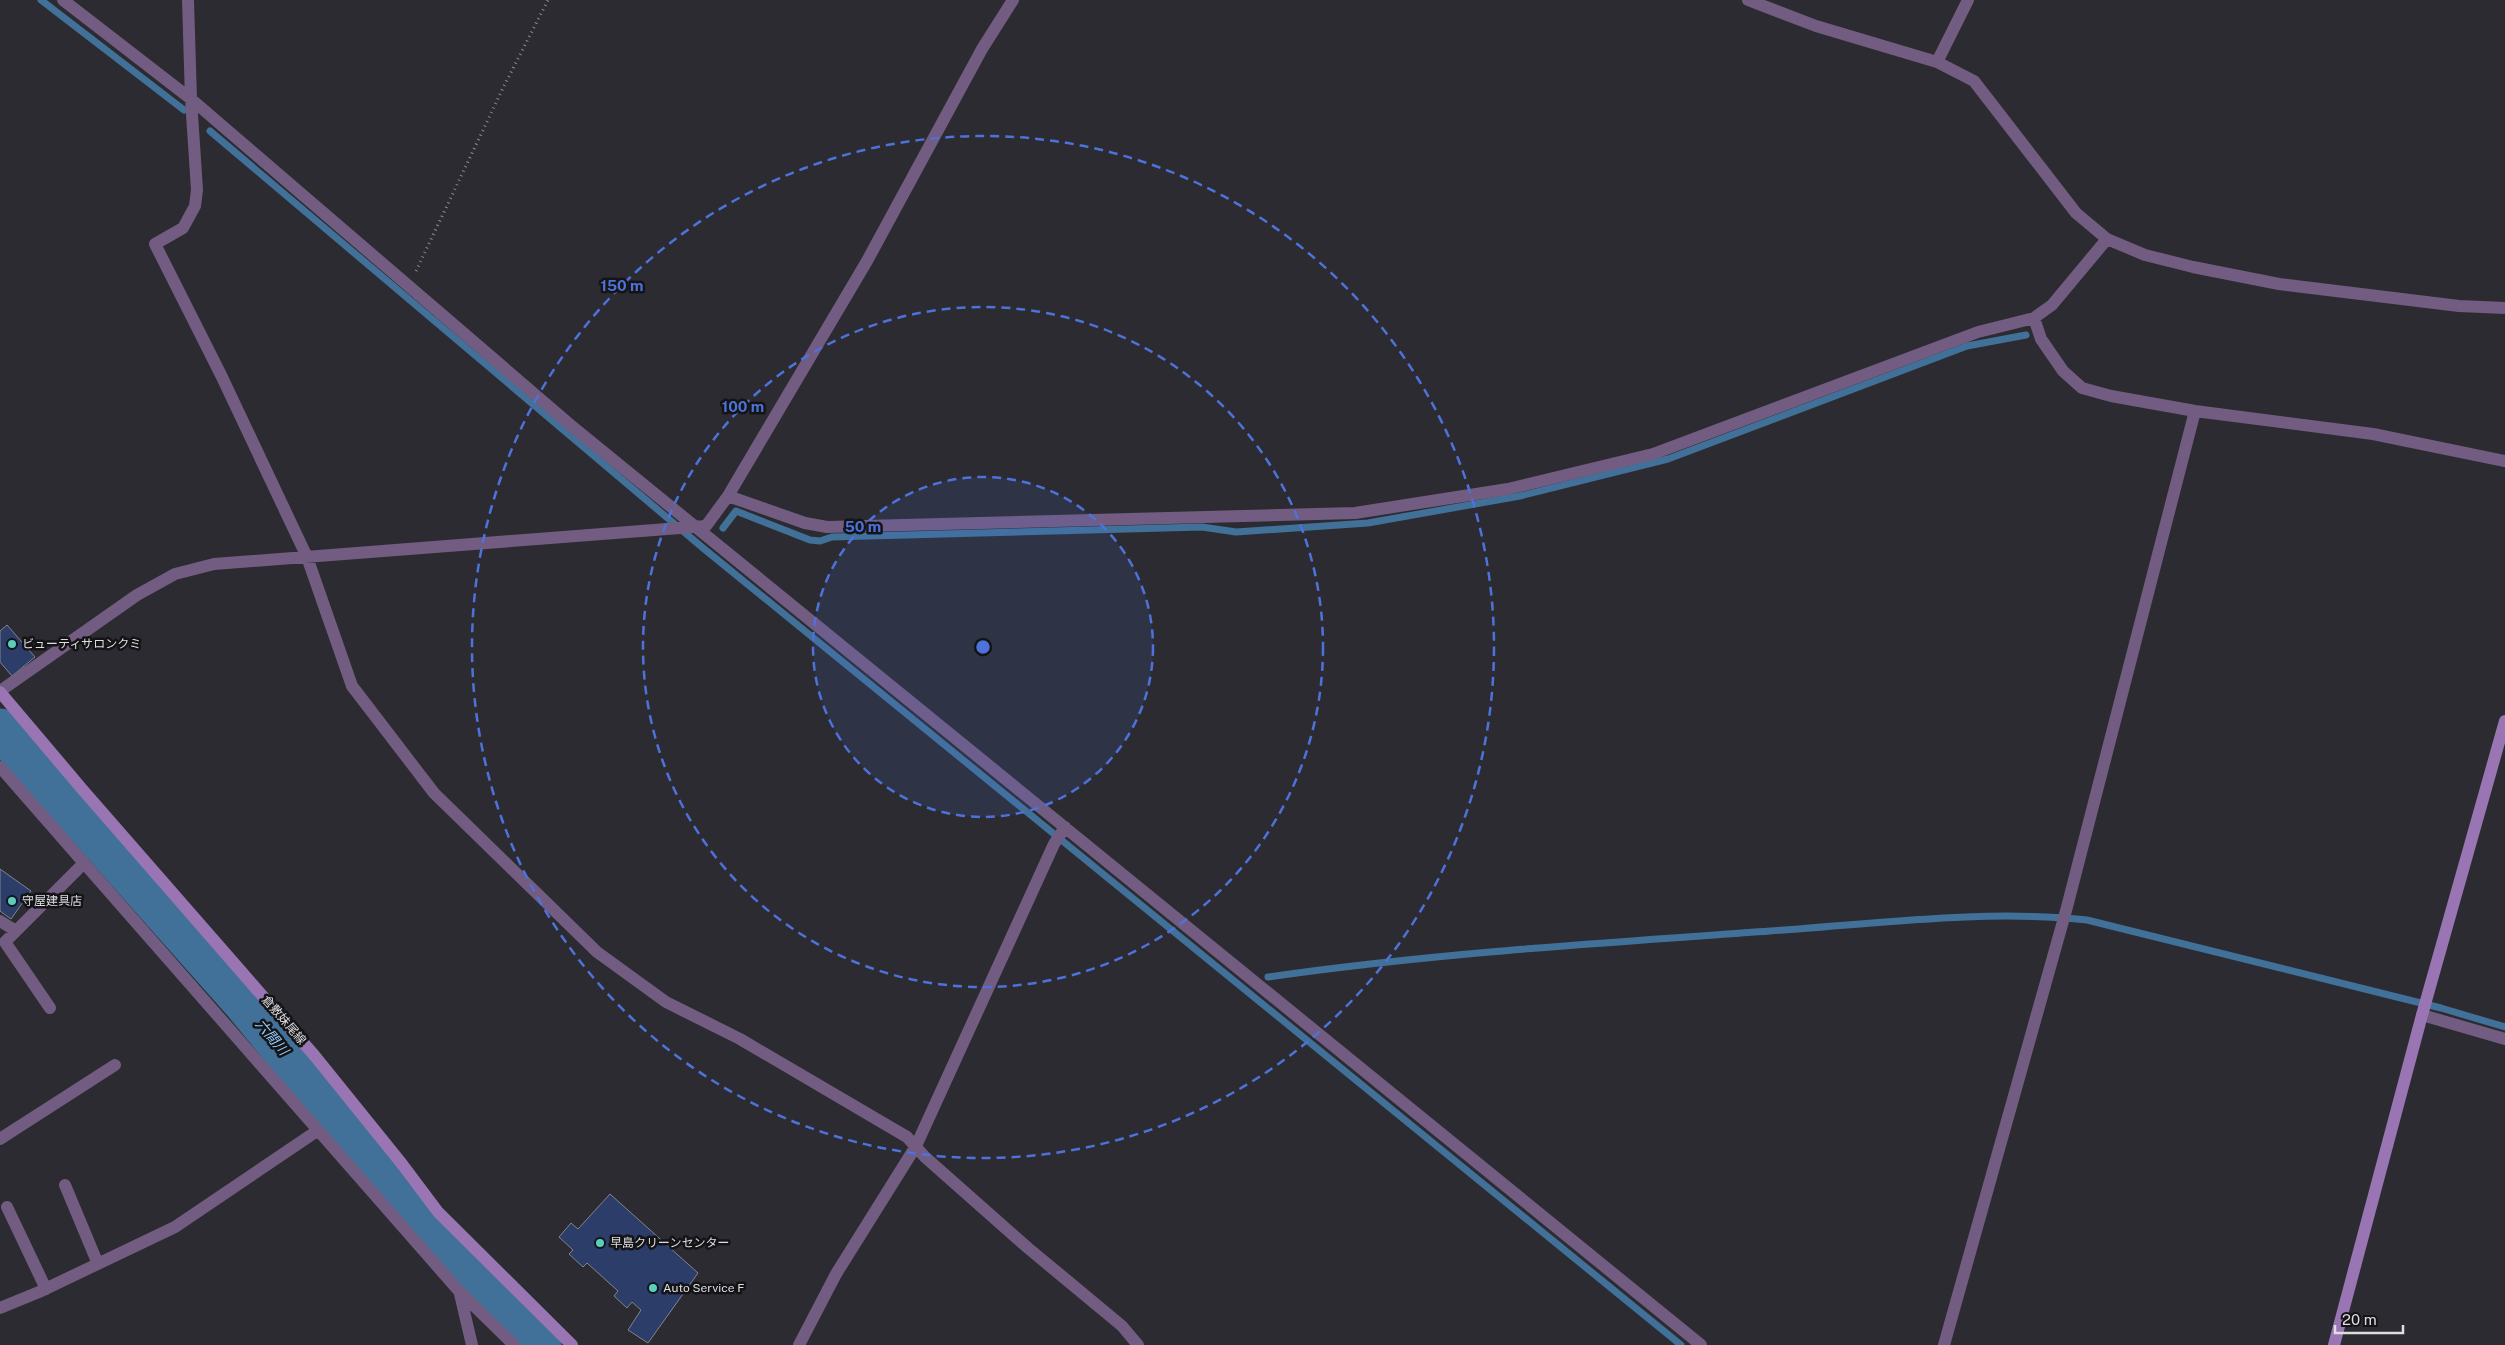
<svg xmlns="http://www.w3.org/2000/svg" width="2505" height="1345" font-family="'Public Sans','Noto Sans JP',sans-serif">
	<style>
		.lines { fill: none; stroke-linecap: round; stroke-linejoin: round }
		.stream { stroke: #417098; stroke-width: 7 }
		.river { stroke: #417098; stroke-width: 41 }
		.building { fill: #2c3d6a; stroke: #82858b }
		.path { stroke: #8b8b90; stroke-width: 3; stroke-dasharray: 1 4; stroke-linecap: butt }
		.street { stroke: #725c82; stroke-width: 12 }
		.secondary { stroke: #9976b3; stroke-width: 12 }
		.ring { fill: none; stroke: #4d72da; stroke-width: 2.5; stroke-dasharray: 9 6 }
		.poi-dot { fill: #5acebd; stroke: #141417; stroke-width: 2 }
		.labels { text-anchor: middle; stroke-width: 5; stroke-linejoin: round; paint-order: stroke }
		.poi-label { font-size: 12px; fill: #dedee2; stroke: #141417; text-anchor: start }
		.street-label { font-size: 12px; fill: #dedee2; stroke: #141417 }
		.water-label { font-size: 14px; font-style: italic; fill: #94cbfc; stroke: #141417 }
		.centre { fill: #4d72da; stroke: #141417; stroke-width: 2.5 }
		.ring-label { font-size: 15px; text-anchor: middle; font-weight: bold; fill: #4d72da; stroke: #141417; stroke-width: 5; stroke-linejoin: round; paint-order: stroke }
	</style>
	<rect width="100%" height="100%" fill="#2c2b31"/>
	<g class="lines">
		<path class="stream" d="M41 0 184 110
			M210 131 703 548 1681 1345
			M723 528 736 511 810 540 820 541 832 537 1202 527 1236 532 1368 523 1520 496 1668 459 1967 346 2026 335
			M1268 977C1434 953 1602 943 1770 931 1875 924 1983 909 2087 920L2441 1008 2505 1027"/>
		<path class="river" d="M0 729 242 1001 467 1274 541 1345"/>
	</g>
	<path class="building" d="M7 625 35 657 12 676 0 662V631Z
		M0 869 31 891 11 919 0 911Z
		M610 1194 698 1273 648 1343 628 1330 641 1310 632 1302 627 1308 614 1296 618 1291 587 1263 583 1267 569 1254 573 1250 559 1237 571 1223 578 1229Z"/>
	<g class="lines">
		<path class="path" d="M416 271 503 88 548 0"/>
		<path class="street" d="M63 0 191 99 574 428 1701 1345
			M188 0 191 99 197 190 195 206 183 228 155 244 221 375 307 557 352 686 434 793 597 952 666 1002 740 1039 907 1137 925 1157 1028 1248 1122 1326 1138 1345
			M1748 0 1816 26 1937 62 1974 81 2076 213 2107 239 2145 255 2193 267 2279 284 2459 306 2505 308
			M1937 62 1968 0
			M2034 318 2041 339 2063 371 2082 388 2111 396 2195 411 2373 434 2505 461
			M728 496 805 523 827 527 1355 513 1508 489 1653 454 1978 332 2034 318 2052 305 2107 239
			M0 691 137 595 175 574 214 564 706 526 728 496 867 261 982 49 1013 0
			M0 767 84 863
			M0 921 16 931 84 863 459 1291 514 1345
			M16 931 5 942 50 1008
			M2422 1015 2505 1039
			M0 1139 115 1065
			M65 1185 98 1264
			M7 1207 46 1289
			M460 1294 472 1345
			M0 1308 39 1292 175 1227 317 1131
			M799 1345 836 1274 916 1146 1054 844 1065 827
			M1944 1345 2067 907 2195 411"/>
		<path class="secondary" d="M0 692 82 789 314 1055 402 1164 438 1212 572 1345
			M2334 1345 2422 1015 2505 721"/>
	</g>
	<circle cx="983" cy="647" r="170" fill="#4d72da" fill-opacity=".12"/>
	<g class="ring">
		<circle cx="983" cy="647" r="170"/>
		<circle cx="983" cy="647" r="340"/>
		<circle cx="983" cy="647" r="511"/>
	</g>
	<g class="poi-dot">
		<circle cx="12" cy="644" r="5"/>
		<circle cx="12" cy="901" r="5"/>
		<circle cx="600" cy="1243" r="5"/>
		<circle cx="653" cy="1288" r="5"/>
	</g>
	<g class="labels">
		<g class="poi-label">
			<text x="22" y="648">ビューティサロンクミ</text>
			<text x="22" y="905">守屋建具店</text>
			<text x="610" y="1247">早島クリーンセンター</text>
			<text x="663" y="1292">Auto Service F</text>
		</g>
		<g class="street-label">
			<text transform="translate(284 1020) rotate(49)" y="4">倉敷妹尾線</text>
		</g>
		<g class="water-label">
			<text transform="translate(272 1037) rotate(50)" y="5">六間川</text>
		</g>
	</g>
	<circle cx="983" cy="647" r="8" class="centre"/>
	<g class="ring-label">
		<text x="622" y="291">150 m</text>
		<text x="743" y="412">100 m</text>
		<text x="863" y="532">50 m</text>
	</g>
	<path d="M2335 1325v8h68v-8" fill="none" stroke="#dedee2" stroke-width="2.5"/>
	<text x="2342" y="1325" font-size="15" fill="#dedee2" stroke="#141417" stroke-width="4" paint-order="stroke">20 m</text>
</svg>
